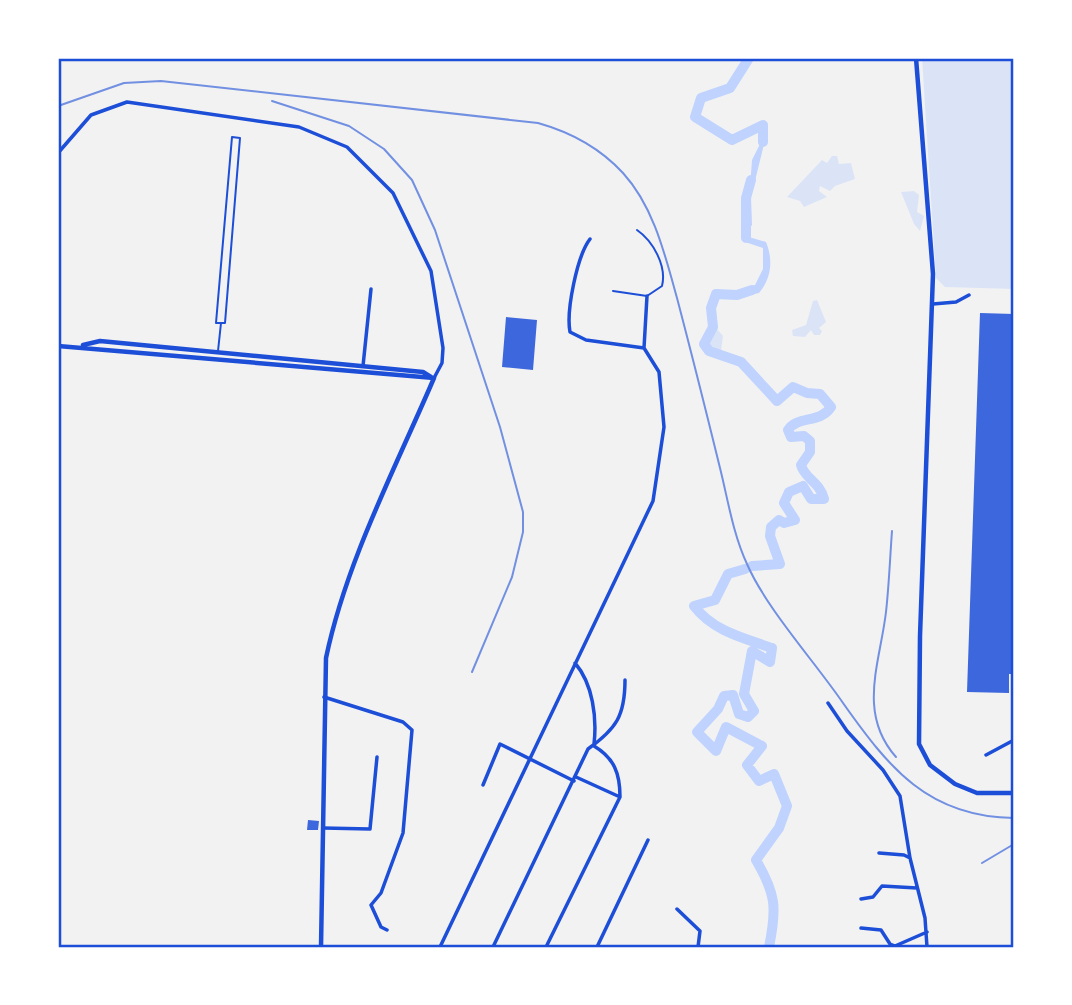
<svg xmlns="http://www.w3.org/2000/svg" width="1072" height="1005" font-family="Lato,sans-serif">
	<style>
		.green { fill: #dbe4f7 }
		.water { fill: #bfd3fe }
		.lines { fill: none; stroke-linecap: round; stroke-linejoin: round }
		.river { stroke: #bfd3fe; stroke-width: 10 }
		.building { fill: #3d67dc }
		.service { stroke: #1d4ed8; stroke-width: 2 }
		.minor { stroke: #1d4ed8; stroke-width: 3.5 }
		.tertiary { stroke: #1d4ed8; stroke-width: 4.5 }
		.rail { stroke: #7290e2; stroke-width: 2 }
		.neatline { fill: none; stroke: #1d4ed8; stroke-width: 2.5 }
	</style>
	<rect width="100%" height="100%" fill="#f2f2f2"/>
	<path class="green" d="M922 58H1014V289L945 287 936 278Z
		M832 156H837L839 164 851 163 855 179 835 186 830 191 820 186 819 191 827 197 804 207 800 201 787 197 822 160 827 163Z
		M914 191 919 195 917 212 924 216 920 231 914 224 901 192Z
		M817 300 826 322 819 328 822 331 820 335H814L811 330 805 337 793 336 792 330 806 325 813 301Z
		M717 329 723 336 721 351 717 352 708 344 709 338Z"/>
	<path class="water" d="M768 128 751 197 752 225 747 232 749 237 766 242C773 259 772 278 759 293L740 297 739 292 755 285 763 269V248L745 242 743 237 748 216 752 160 762 140 761 132Z"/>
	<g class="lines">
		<path class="river" d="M749 58 730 88 701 98 695 117 732 140 763 125V142
			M746 238V198L751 180
			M752 566 780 564 770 536 771 527 779 520 784 523 795 520 784 503 789 492 803 486 811 499H824C820 482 804 478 801 465L810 452V441L804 436 791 437 788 430C798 415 820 424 831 407L820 394 807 393 793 387 777 401 741 362 709 351 704 344 713 327 711 308 716 294 737 295 752 290
			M745 569 728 574 715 600 694 606C713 631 743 638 772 648L770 662 752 651 744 694 754 711 748 717 739 714 733 695 724 696 718 709 697 732 716 751 726 727 762 746 747 765 759 781 774 774 787 806 779 828 756 860C776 894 777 908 769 947"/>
	</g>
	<path class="building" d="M980 313 1014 314V674H1009V693L967 692Z
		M506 317 537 320 533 370 502 367Z
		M308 820 319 821 318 830H307Z"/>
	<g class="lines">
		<path class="service" d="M613 291 647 296 662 286C667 266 653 241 637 230
			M218 351 221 323H225L240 138 232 137 216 323H221"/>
		<path class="minor" d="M58 153 91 115 127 102 299 127 347 147 393 193 431 271 443 348 442 363 434 378
			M590 239C577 256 566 311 570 332L586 340 644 348
			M933 304 956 302 969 295
			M363 366 371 289
			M575 663C593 684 597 718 594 744
			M324 697 403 722 412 730 403 833 381 893 371 905 381 927 387 930
			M828 703 847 731 883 770 900 796 910 858 925 918 927 947
			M986 755 1014 740
			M576 777 620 797
			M483 785 500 744 574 781
			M323 828 370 829 377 757
			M879 853 904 855 910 858
			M861 899 873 897 882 886 917 888
			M677 909 700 931 698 947
			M861 928 881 930 890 944 895 946 927 932
			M440 947 653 501 664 427 659 372 644 348 647 296
			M493 947 588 749C616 729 625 716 625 680
			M546 947 620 797C620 773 614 758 594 746
			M597 947 648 840"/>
		<path class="tertiary" d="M916 58 933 274 920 636 919 744 930 765 955 784 977 793H1014
			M83 345 100 341 423 372 431 377
			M58 346 434 378
			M321 947 326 658C346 562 395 469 434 378"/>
		<path class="rail" d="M272 101 349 126 384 149 412 180 435 230 500 427 523 512V532L512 577 472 672
			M58 106 124 83 161 81 538 123C570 132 600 148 623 173 654 207 665 255 677 298 692 355 706 411 720 468 728 500 733 534 747 564 766 608 815 662 843 703 889 768 928 817 1014 818
			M892 531C890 558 889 585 886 612 880 663 857 713 896 757
			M982 863 1014 844"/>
	</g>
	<rect width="1072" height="1005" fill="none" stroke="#ffffff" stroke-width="119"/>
	<rect x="60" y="60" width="952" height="886" class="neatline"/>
</svg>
